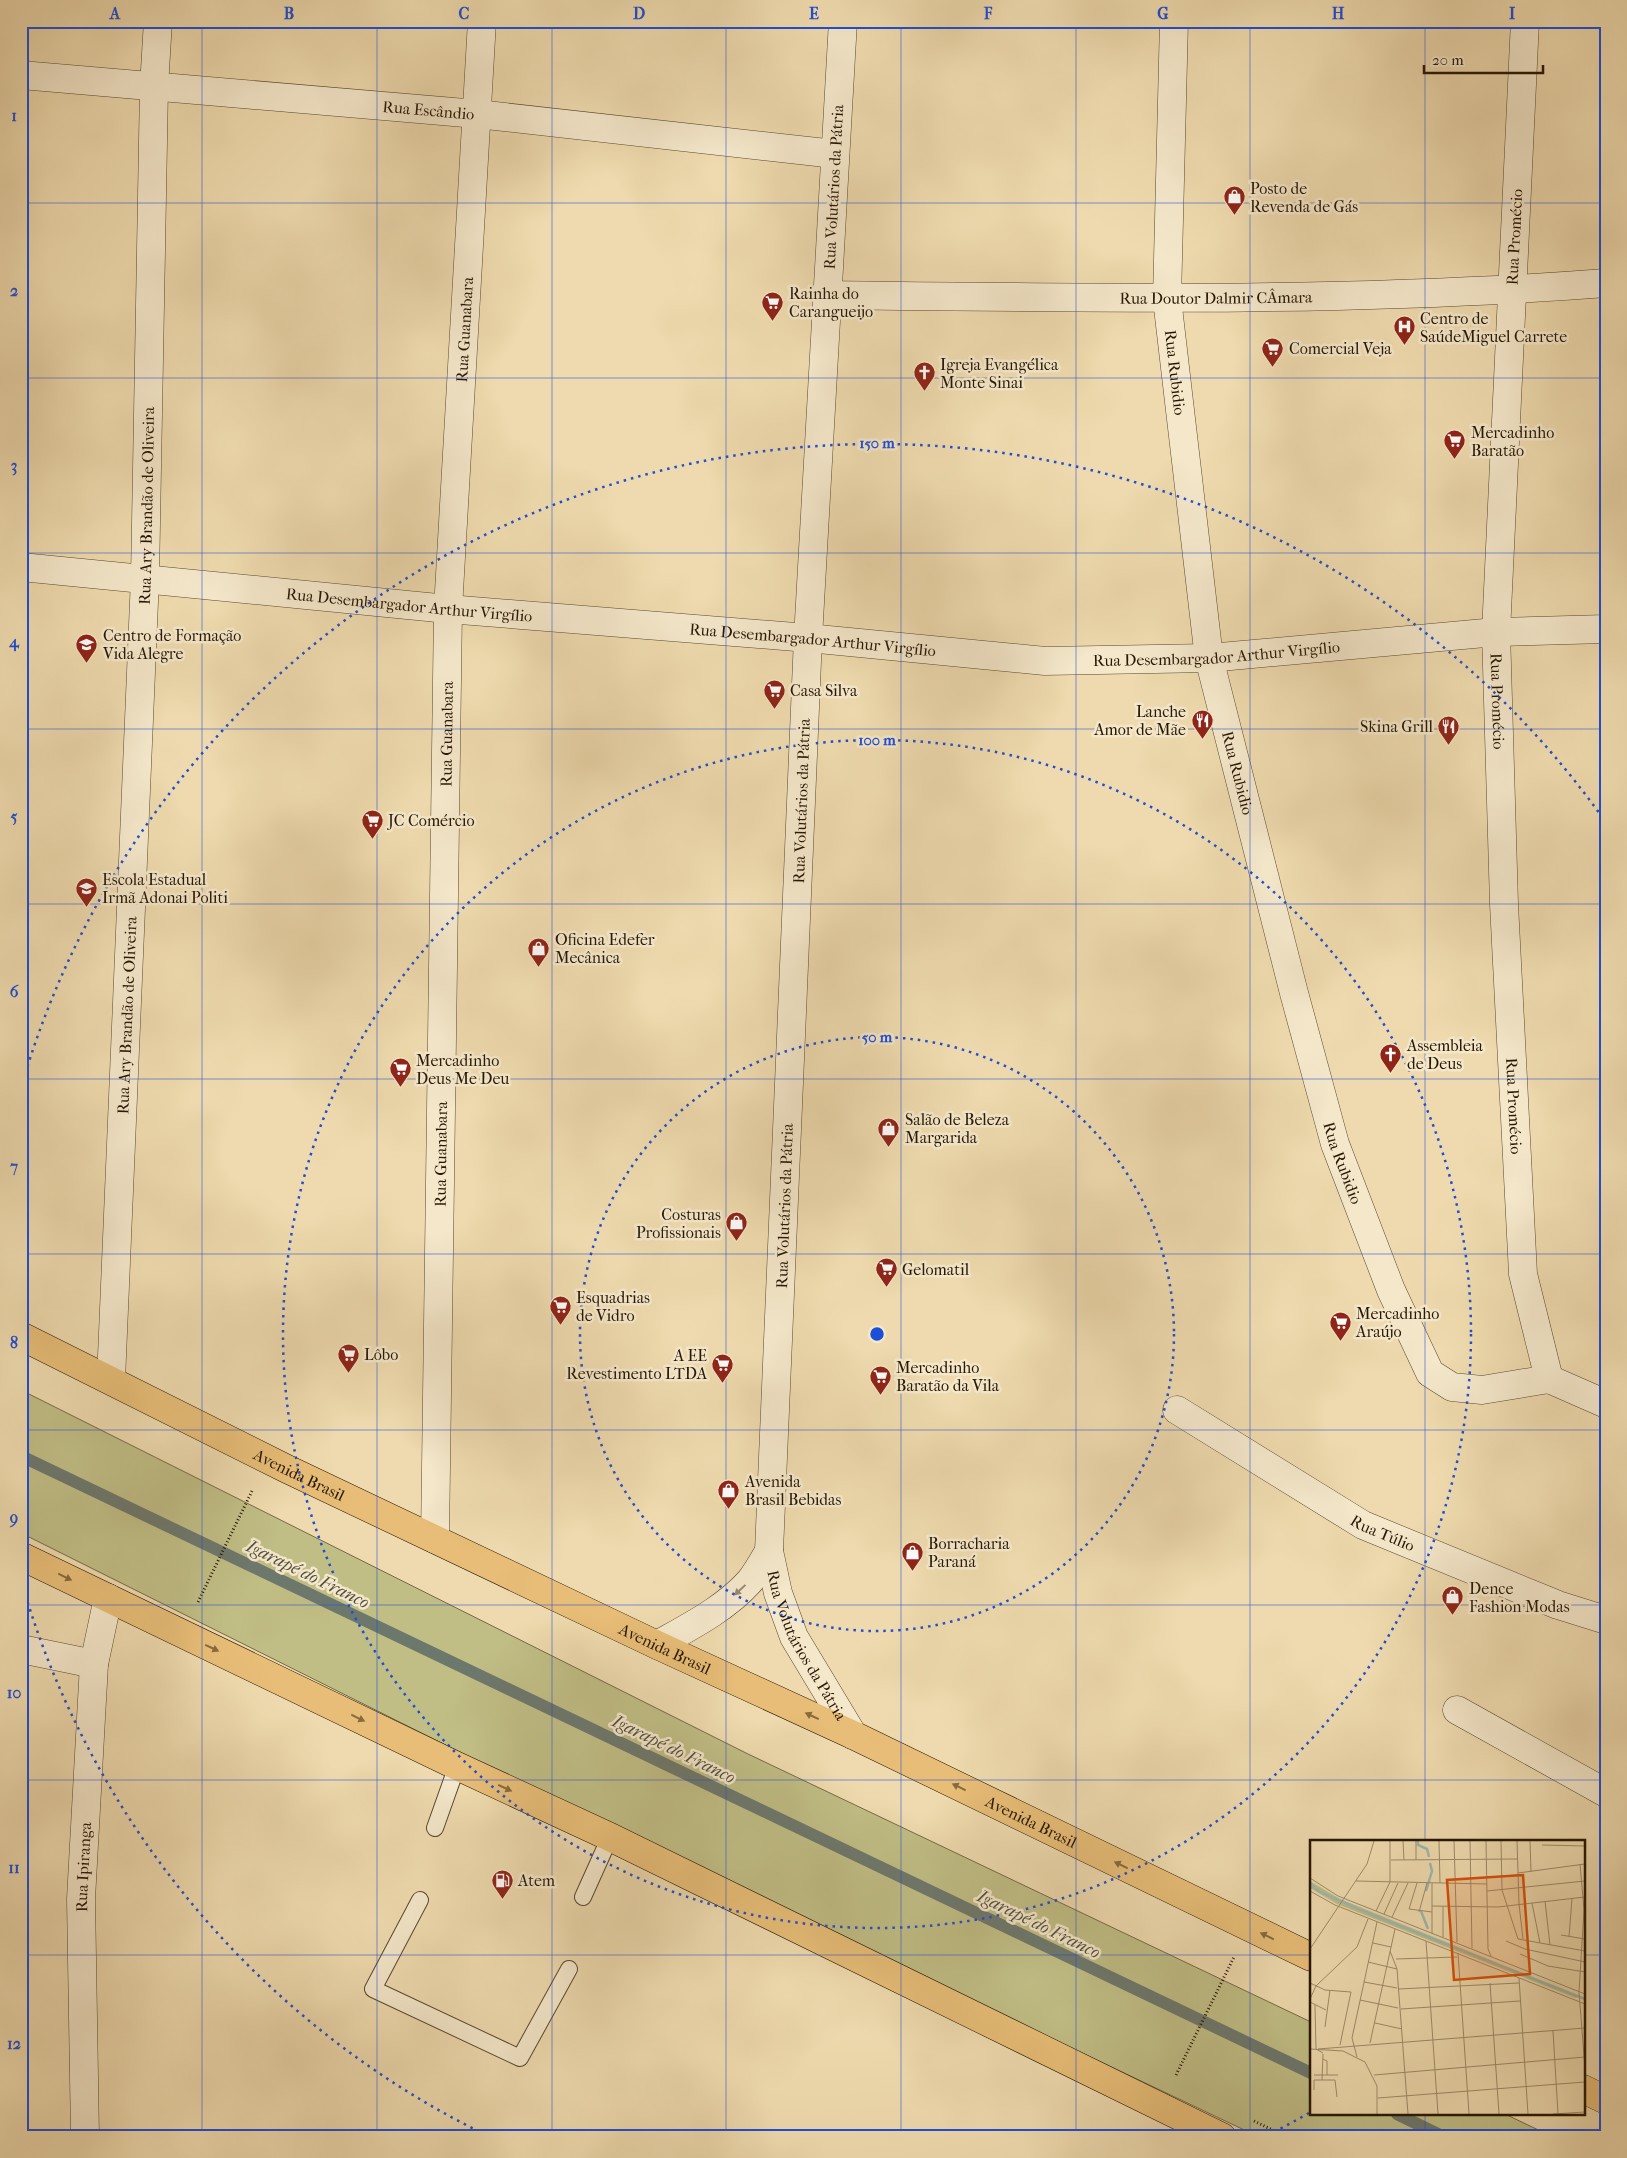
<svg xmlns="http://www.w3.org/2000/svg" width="1627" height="2158" font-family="'IM FELL French Canon',serif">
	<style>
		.green { fill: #c0bd85; stroke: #746a45 }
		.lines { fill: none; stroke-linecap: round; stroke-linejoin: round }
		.stream { stroke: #6d786d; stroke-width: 12 }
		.service-casing { stroke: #59482f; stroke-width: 18 }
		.minor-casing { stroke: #59482f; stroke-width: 29 }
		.tertiary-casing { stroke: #59482f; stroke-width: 29 }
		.trunk-casing { stroke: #271705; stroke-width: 29 }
		.path { stroke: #271705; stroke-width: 3; stroke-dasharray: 1 2.5; stroke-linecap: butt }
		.service { stroke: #f4e7ca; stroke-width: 16 }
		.minor { stroke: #f4e7ca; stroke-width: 28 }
		.tertiary { stroke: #f4e7ca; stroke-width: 28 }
		.trunk { stroke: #e7bd77; stroke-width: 28 }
		.oneway { fill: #876a3e }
		.oneway2 { fill: #988971 }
		.grid { fill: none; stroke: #1d4ed8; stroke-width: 1; stroke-opacity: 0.55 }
		.ring { fill: none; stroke: #1d4ed8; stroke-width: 2.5; stroke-dasharray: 2.5 5 }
		.labels { text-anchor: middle; stroke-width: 5; stroke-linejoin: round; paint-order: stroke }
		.street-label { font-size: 16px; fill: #271705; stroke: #f4e7ca }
		.poi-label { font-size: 16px; fill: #271705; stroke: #f4e7ca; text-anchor: start }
		.water-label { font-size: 18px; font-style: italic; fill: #505042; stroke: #f4e7ca }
		.inset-river { fill: none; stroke: #9bb9b2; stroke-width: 2.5 }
		.inset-road { fill: none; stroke: #9e8c6a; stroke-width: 1 }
		.view { fill: #d5520b; fill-opacity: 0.15; stroke: #d5520b; stroke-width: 2.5 }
		.inset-edge { fill: none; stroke: #271705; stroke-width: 2.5 }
		.centre { fill: #1d4ed8; stroke: #f4e7ca; stroke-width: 2.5 }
		.ring-label { font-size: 15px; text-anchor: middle; font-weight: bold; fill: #1d4ed8; stroke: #f4e7ca; stroke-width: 5; stroke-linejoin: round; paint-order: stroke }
		.neatline { fill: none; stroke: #1d4ed8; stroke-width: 2 }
		.grid-label { font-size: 16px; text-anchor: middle; font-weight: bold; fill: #1d4ed8 }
	</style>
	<rect width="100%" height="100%" fill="#eedaae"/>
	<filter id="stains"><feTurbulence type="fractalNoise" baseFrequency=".004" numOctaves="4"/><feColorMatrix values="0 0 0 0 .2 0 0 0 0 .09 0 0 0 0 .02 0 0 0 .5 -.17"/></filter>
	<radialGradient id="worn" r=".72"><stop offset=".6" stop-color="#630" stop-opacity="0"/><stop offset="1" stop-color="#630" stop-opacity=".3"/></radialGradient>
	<path class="green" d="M21 1390 748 1754 1311 2022V2114H1505L1553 2137H1259L680 1862 21 1533Z"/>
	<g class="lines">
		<path class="stream" d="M21 1456 1311 2073
			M1397 2114 1444 2137"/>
		<defs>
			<path id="service" d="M435 1828 457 1766
				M583 1897 610 1837
				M420 1900 373 1989 520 2058 569 1969"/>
			<g id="minor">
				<path id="s1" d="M1174 21 1167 299 1209 658 1294 993 1335 1144 1391 1290 1430 1373 1452 1387 1482 1390 1549 1379"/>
				<path id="s2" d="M1525 21 1496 632 1504 904 1523 1274 1549 1379"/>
				<path id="s3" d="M21 75 477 114 835 154"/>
				<path id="s4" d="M826 295C1086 298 1347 303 1606 283"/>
				<path id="s5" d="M21 567 448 609 808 638 1045 661 1209 658 1496 632 1606 629"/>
				<path d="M1549 1379 1606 1404"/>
				<path id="s6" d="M111 1380 145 578 154 87 158 21"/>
				<path id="s7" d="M1177 1410 1363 1525 1558 1605 1606 1620"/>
				<path id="s8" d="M435 1539 448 609 482 21"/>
				<path d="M21 1649 94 1664"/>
				<path d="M1457 1710 1606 1793"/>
				<path id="s9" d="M85 2137 81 1899 94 1664 108 1598"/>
			</g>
			<g id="tertiary">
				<path id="s10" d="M843 21 808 638 769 1551 778 1593 794 1637 853 1735"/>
				<path d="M657 1645C689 1627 725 1609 750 1581 757 1572 763 1561 769 1551"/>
			</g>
			<g id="trunk">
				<path id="s11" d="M21 1336 287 1469 657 1645 853 1735 1311 1957"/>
				<path d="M21 1556 457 1766 610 1837 1222 2137"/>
				<path d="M1583 2089 1606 2100"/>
			</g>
		</defs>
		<use href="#service" class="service-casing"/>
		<use href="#minor" class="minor-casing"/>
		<use href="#tertiary" class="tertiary-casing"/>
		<use href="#trunk" class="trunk-casing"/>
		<path class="path" d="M198 1602 252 1491
			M1176 2075 1234 1957
			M1254 2121 1287 2137"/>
		<use href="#service" class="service"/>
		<use href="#minor" class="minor"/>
		<use href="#tertiary" class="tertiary"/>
		<use href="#trunk" class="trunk"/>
	</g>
	<defs><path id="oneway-solid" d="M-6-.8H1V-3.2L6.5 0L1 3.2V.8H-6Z" transform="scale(1.25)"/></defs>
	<g class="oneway">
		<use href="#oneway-solid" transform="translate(65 1577) rotate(26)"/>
		<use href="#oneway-solid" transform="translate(212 1648) rotate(25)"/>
		<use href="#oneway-solid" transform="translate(812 1716) rotate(-155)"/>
		<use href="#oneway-solid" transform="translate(358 1718) rotate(26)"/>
		<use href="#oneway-solid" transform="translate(959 1787) rotate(-154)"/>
		<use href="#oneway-solid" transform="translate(505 1788) rotate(25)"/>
		<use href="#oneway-solid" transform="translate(1121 1865) rotate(-154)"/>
		<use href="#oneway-solid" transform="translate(1267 1936) rotate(-154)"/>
	</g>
	<use class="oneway2" href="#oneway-solid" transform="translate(740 1590) rotate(137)"/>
	<path class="grid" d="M202 21V2137M377 21V2137M552 21V2137M726 21V2137M901 21V2137M1076 21V2137M1250 21V2137M1425 21V1842M21 203H1606M21 378H1606M21 553H1606M21 729H1606M21 904H1606M21 1079H1606M21 1254H1606M21 1430H1606M21 1605H1606M21 1780H1606M21 1955H1311M1583 1955H1606M1425 2114V2137"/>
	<g class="ring">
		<circle cx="877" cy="1334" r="297"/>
		<circle cx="877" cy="1334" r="594"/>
		<path d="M1309 2113A891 891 0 0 1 1268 2135M486 2135A891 891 0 0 1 23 1587M23 1081A891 891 0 0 1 1602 817"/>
	</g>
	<defs>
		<symbol id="shop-pin" viewBox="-11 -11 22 30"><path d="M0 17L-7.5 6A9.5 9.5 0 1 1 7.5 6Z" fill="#8f2418" stroke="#f4e7ca"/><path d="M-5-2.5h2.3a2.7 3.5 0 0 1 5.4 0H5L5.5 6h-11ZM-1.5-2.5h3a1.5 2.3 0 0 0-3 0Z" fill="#fff"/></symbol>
		<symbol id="supermarket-pin" viewBox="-11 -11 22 30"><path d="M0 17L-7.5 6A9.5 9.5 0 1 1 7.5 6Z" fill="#8f2418" stroke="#f4e7ca"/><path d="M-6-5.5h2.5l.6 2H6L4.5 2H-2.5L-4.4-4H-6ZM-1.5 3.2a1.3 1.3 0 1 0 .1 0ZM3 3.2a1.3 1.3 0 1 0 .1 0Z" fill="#fff"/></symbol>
		<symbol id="hospital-pin" viewBox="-11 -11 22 30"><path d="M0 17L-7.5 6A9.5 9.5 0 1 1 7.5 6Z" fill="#8f2418" stroke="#f4e7ca"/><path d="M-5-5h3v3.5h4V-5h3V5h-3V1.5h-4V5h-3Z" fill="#fff"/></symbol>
		<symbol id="church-pin" viewBox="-11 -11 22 30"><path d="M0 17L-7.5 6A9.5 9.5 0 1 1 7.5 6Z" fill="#8f2418" stroke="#f4e7ca"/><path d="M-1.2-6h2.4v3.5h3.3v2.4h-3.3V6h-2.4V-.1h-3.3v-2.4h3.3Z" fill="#fff"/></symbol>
		<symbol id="school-pin" viewBox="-11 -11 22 30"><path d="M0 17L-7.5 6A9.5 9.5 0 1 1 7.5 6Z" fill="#8f2418" stroke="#f4e7ca"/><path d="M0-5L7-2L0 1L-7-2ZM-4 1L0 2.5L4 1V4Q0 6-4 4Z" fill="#fff"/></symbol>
		<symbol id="restaurant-pin" viewBox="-11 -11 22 30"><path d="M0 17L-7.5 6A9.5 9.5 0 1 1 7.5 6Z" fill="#8f2418" stroke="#f4e7ca"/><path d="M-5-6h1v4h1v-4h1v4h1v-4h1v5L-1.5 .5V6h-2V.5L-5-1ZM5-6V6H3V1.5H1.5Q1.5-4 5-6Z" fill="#fff"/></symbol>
		<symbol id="fuel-pin" viewBox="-11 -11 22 30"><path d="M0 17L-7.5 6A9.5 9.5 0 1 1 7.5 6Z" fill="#8f2418" stroke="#f4e7ca"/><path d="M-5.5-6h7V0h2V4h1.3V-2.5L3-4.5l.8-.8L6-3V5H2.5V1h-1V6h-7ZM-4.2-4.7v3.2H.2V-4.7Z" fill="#fff"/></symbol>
	</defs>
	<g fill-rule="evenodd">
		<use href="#shop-pin" x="1222" y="184" width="25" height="34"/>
		<use href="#supermarket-pin" x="760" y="290" width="25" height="34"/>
		<use href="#hospital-pin" x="1392" y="314" width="25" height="34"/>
		<use href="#supermarket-pin" x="1260" y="336" width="25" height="34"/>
		<use href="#church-pin" x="912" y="360" width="25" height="34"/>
		<use href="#supermarket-pin" x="1442" y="428" width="25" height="34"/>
		<use href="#school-pin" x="74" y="632" width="25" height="34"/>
		<use href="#supermarket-pin" x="762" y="678" width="25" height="34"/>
		<use href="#restaurant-pin" x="1190" y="708" width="25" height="34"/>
		<use href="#restaurant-pin" x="1436" y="714" width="25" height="34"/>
		<use href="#supermarket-pin" x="360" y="808" width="25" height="34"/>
		<use href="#school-pin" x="74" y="876" width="25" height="34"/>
		<use href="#shop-pin" x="526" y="936" width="25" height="34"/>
		<use href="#church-pin" x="1378" y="1042" width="25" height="34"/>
		<use href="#supermarket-pin" x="388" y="1056" width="25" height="34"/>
		<use href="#shop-pin" x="876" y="1116" width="25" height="34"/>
		<use href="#shop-pin" x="724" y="1210" width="25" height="34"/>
		<use href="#supermarket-pin" x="874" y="1256" width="25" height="34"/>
		<use href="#supermarket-pin" x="548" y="1294" width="25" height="34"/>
		<use href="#supermarket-pin" x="1328" y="1310" width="25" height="34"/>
		<use href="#supermarket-pin" x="336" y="1342" width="25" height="34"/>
		<use href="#supermarket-pin" x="710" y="1352" width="25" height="34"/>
		<use href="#supermarket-pin" x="868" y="1364" width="25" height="34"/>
		<use href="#shop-pin" x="716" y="1478" width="25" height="34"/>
		<use href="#shop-pin" x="900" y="1540" width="25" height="34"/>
		<use href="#shop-pin" x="1440" y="1584" width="25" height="34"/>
		<use href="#fuel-pin" x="490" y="1868" width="25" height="34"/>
	</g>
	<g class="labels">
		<g class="street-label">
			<text dy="6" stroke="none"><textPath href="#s3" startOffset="409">Rua Escândio</textPath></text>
			<text transform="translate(833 187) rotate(-87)" y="6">Rua Volutários da Pátria</text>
			<text transform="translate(1514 237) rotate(-87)" y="6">Rua Promécio</text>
			<text dy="6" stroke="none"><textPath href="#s4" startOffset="390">Rua Doutor Dalmir CÂmara</textPath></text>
			<text dy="6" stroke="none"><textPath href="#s8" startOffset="1210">Rua Guanabara</textPath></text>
			<text dy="6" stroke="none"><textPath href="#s1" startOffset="352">Rua Rubidio</textPath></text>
			<text dy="6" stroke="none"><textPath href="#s6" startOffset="875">Rua Ary Brandão de Oliveira</textPath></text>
			<text dy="6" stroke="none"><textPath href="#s5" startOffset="390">Rua Desembargador Arthur Virgílio</textPath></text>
			<text dy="6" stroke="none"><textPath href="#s5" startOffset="795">Rua Desembargador Arthur Virgílio</textPath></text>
			<text dy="6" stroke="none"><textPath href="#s5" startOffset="1200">Rua Desembargador Arthur Virgílio</textPath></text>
			<text dy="6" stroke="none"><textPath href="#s2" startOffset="681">Rua Promécio</textPath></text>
			<text dy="6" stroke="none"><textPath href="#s8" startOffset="805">Rua Guanabara</textPath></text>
			<text dy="6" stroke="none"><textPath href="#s1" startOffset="758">Rua Rubidio</textPath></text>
			<text transform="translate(801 801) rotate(-88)" y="6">Rua Volutários da Pátria</text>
			<text dy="6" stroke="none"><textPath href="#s6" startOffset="365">Rua Ary Brandão de Oliveira</textPath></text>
			<text dy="6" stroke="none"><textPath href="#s2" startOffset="1086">Rua Promécio</textPath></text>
			<text dy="6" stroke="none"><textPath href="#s8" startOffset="385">Rua Guanabara</textPath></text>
			<text dy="6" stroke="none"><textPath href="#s1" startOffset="1162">Rua Rubidio</textPath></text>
			<text transform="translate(784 1206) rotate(-88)" y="6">Rua Volutários da Pátria</text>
			<text dy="6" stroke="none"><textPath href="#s11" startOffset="311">Avenida Brasil</textPath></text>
			<text dy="6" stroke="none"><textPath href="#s7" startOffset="240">Rua Túlio</textPath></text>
			<text dy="6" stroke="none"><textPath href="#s10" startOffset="1634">Rua Volutários da Pátria</textPath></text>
			<text dy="6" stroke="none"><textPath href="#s11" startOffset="716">Avenida Brasil</textPath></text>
			<text dy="6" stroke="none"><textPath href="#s11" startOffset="1121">Avenida Brasil</textPath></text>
			<text dy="6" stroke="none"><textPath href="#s9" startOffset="270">Rua Ipiranga</textPath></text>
		</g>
		<g class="poi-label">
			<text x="1250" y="194">Posto de<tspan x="1250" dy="18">Revenda de Gás</tspan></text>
			<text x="789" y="299">Rainha do<tspan x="789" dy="18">Carangueijo</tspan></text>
			<text x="1420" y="324">Centro de<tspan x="1420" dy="18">SaúdeMiguel Carrete</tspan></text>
			<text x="1289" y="354">Comercial Veja</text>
			<text x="940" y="370">Igreja Evangélica<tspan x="940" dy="18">Monte Sinai</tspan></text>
			<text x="1471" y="438">Mercadinho<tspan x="1471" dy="18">Baratão</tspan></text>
			<text x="103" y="641">Centro de Formação<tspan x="103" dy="18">Vida Alegre</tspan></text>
			<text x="790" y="696">Casa Silva</text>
			<text x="1186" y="717" text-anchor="end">Lanche<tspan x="1186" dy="18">Amor de Mãe</tspan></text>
			<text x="1433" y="732" text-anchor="end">Skina Grill</text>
			<text x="388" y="826">JC Comércio</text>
			<text x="102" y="885">Escola Estadual<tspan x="102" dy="18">Irmã Adonai Politi</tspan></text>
			<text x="555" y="945">Oficina Edefer<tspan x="555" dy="18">Mecânica</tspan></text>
			<text x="1407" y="1051">Assembleia<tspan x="1407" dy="18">de Deus</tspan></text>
			<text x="416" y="1066">Mercadinho<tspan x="416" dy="18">Deus Me Deu</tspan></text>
			<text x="905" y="1125">Salão de Beleza<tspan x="905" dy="18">Margarida</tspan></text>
			<text x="721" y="1220" text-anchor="end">Costuras<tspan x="721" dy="18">Profissionais</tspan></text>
			<text x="902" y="1275">Gelomatil</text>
			<text x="576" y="1303">Esquadrias<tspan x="576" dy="18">de Vidro</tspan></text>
			<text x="1356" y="1319">Mercadinho<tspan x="1356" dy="18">Araújo</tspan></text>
			<text x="364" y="1360">Lôbo</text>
			<text x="707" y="1361" text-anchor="end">A EE<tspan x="707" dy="18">Revestimento LTDA</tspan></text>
			<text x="896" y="1373">Mercadinho<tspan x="896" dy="18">Baratão da Vila</tspan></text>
			<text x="745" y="1487">Avenida<tspan x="745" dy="18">Brasil Bebidas</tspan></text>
			<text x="928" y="1549">Borracharia<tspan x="928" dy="18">Paraná</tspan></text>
			<text x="1469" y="1594">Dence<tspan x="1469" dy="18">Fashion Modas</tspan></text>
			<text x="518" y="1886">Atem</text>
		</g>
		<g class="water-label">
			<text transform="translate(308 1574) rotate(26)" y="6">Igarapé do Franco</text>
			<text transform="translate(674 1749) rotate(26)" y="6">Igarapé do Franco</text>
			<text transform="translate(1039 1924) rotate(26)" y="6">Igarapé do Franco</text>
		</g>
	</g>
	<g transform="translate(1310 1840)">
		<rect width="275" height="275" fill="#eedaae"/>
		<path d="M0 41 30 59 269 156 266 158 27 64 0 48Z" fill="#c0bd85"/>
		<path class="inset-river" d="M108 1V5L117 9 119 17M0 44 10 52 63 75 275 159M116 51 122 31 120 23M111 71 118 89"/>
		<path class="inset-road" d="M93 1 94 20M129 1 130 43M144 1 147 102M160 1 162 108M176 1 178 109 181 116M191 1 192 50 208 99 275 111M207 1 209 64 213 99M220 1 221 32M232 5 275 6M81 20 207 19M106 20V1M270 24 274 70 269 152 275 228M208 33 275 24M192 36 208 35M0 38 28 56 275 154M46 41 177 44M107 43 99 69 122 72M122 43V94M0 51 25 65 275 164M177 51 275 41M235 61 240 105M222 63 230 103M122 66 188 67 275 57M66 71 80 42V1M109 72 117 43M74 74 88 43M82 77 98 43M251 95 275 99M133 97V66M259 97 262 58M116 101 128 274M196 101 215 109 275 122M63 103 81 107M0 109 57 24 64 1M80 111 87 129 98 274M148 113 159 274M210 114 238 126 275 132M86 119 147 117M58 122 87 129M209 138 218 274M54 142 87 148M0 143 15 150 41 152 30 205M180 143 189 274M89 149 209 143M0 159 6 146 47 107 58 79M50 160 88 168M0 162 16 170M5 165 6 209 13 213M91 169 210 161M65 183 92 189M15 187 20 150M243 191 248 274M60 203 85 89M0 209 33 211 55 222 67 246V274M8 209 275 188M47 217 42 198 67 82M13 219 17 221V235M4 235H28M64 235 275 217M12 240 13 214M4 250V240H25L27 257M68 258 275 242M243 274 275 272"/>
		<path class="view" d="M213 35 220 134 144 140 137 40Z"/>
		<rect width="275" height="275" class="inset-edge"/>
	</g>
	<circle cx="877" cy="1334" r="8" class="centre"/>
	<g class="ring-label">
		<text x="877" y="448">150 m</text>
		<text x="877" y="745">100 m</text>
		<text x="877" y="1042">50 m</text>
	</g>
	<rect width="1627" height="2158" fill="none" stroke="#eedaae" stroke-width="55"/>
	<path d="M1424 65v8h119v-8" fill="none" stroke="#271705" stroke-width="2.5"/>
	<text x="1432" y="65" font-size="15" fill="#271705" stroke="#f4e7ca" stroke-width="4" paint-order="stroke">20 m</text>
	<rect x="28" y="28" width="1572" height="2102" class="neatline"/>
	<g class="grid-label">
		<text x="115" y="19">A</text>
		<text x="289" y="19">B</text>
		<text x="464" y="19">C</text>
		<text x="639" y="19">D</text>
		<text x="814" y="19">E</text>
		<text x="988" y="19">F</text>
		<text x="1163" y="19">G</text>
		<text x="1338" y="19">H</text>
		<text x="1512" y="19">I</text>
		<text x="14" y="121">1</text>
		<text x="14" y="296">2</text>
		<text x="14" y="471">3</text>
		<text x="14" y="647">4</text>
		<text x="14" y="822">5</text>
		<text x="14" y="997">6</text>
		<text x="14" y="1172">7</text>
		<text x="14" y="1348">8</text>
		<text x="14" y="1523">9</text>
		<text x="14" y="1698">10</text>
		<text x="14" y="1873">11</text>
		<text x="14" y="2049">12</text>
	</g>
	<rect width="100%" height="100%" filter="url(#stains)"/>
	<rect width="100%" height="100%" fill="url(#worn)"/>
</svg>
